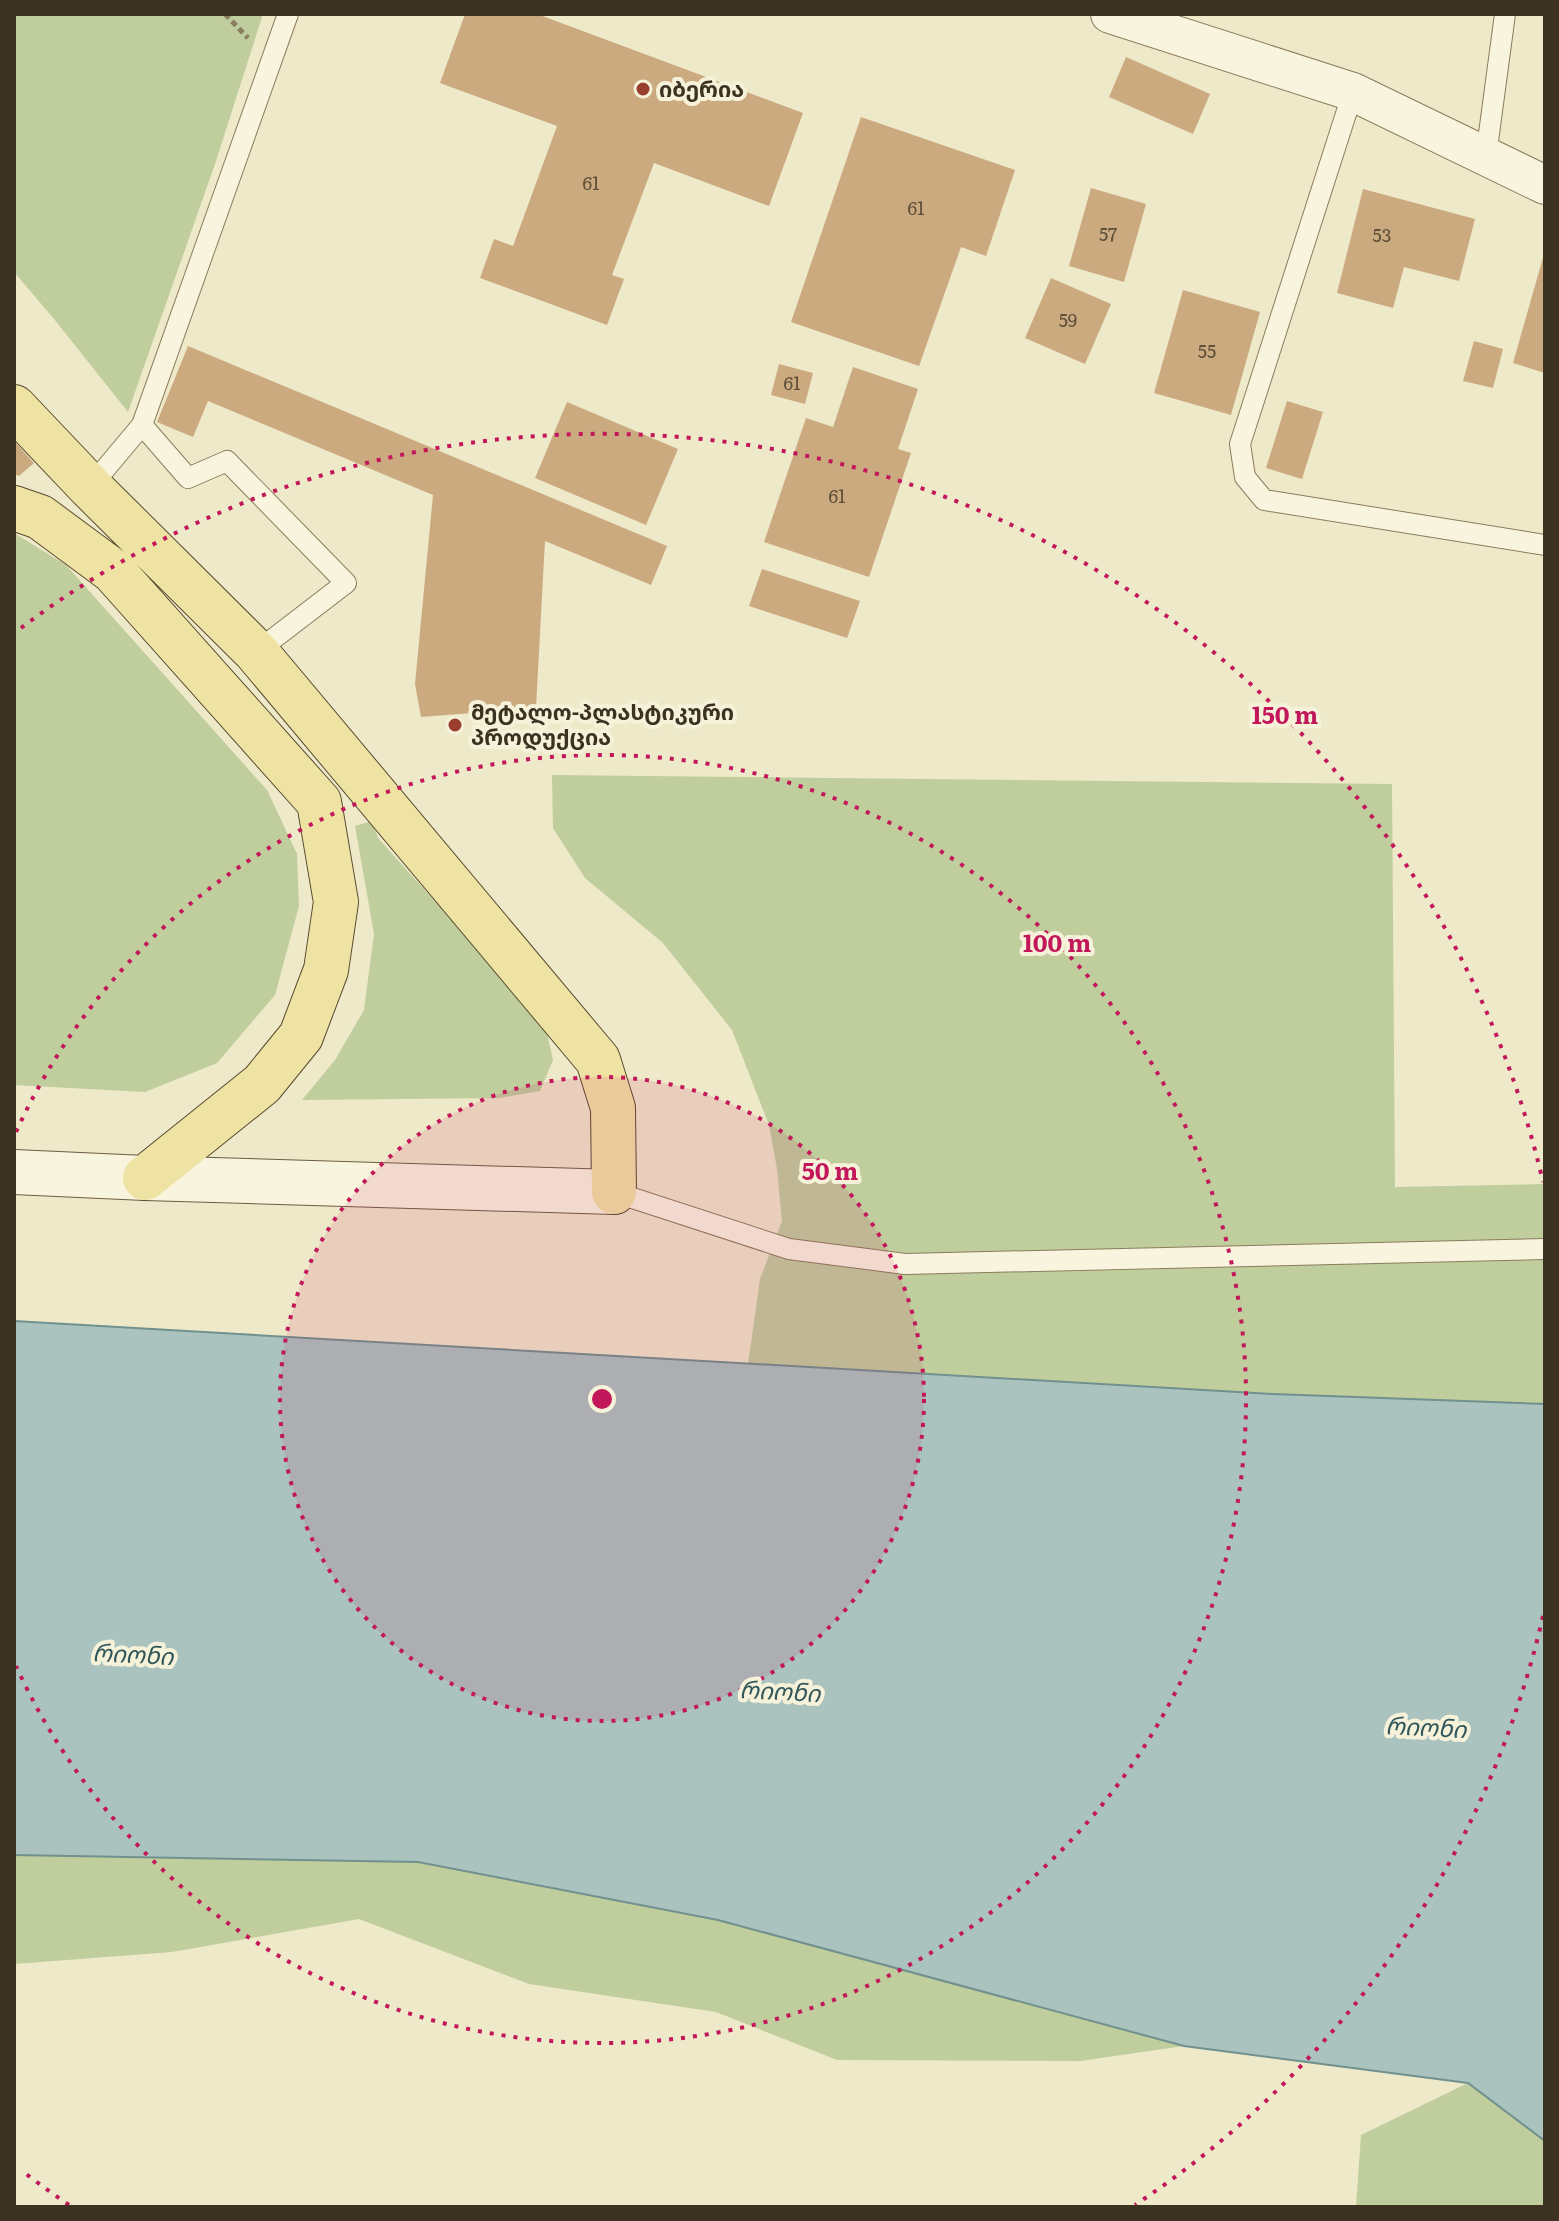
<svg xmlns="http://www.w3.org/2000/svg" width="1559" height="2221" font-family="Literata,'Noto Sans Georgian',serif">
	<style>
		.green { fill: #c0cd9d }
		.water { fill: #aac3bf; stroke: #70918e; stroke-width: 2 }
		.building { fill: #cbaa80 }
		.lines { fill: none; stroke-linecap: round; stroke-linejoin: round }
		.lane-casing { stroke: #8b7c5e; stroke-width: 22 }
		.street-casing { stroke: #8b7c5e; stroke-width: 40 }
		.secondary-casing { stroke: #6d5d41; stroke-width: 46 }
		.primary-casing { stroke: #594a32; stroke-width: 46 }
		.path { stroke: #8b7c5e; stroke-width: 5; stroke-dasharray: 6 4; stroke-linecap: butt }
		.lane { stroke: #f9f4dd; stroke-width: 20 }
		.street { stroke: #f9f4dd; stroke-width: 38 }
		.secondary { stroke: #f9f4dd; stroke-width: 44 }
		.primary { stroke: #efe3a3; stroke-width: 44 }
		.ring { fill: none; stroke: #c2185b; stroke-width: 4; stroke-dasharray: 4 8 }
		.poi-dot { fill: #993d2f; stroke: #f6f1d9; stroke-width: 3 }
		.labels { text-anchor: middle; stroke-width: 8; stroke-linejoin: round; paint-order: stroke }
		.number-label { font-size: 18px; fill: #5f5039 }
		.poi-label { font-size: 22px; font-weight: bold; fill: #3b3221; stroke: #f6f1d9; text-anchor: start }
		.water-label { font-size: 24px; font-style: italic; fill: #31575b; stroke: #f6f1d9 }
		.centre { fill: #c2185b; stroke: #f6f1d9; stroke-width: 4 }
		.ring-label { font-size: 24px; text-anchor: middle; font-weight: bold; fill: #c2185b; stroke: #f6f1d9; stroke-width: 8; stroke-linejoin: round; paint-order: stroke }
	</style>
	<rect width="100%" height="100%" fill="#eee9c9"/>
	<path class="green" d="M14 14H263L215 164 128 412 54 319 14 272Z
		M14 533 66 565 267 790 297 854 299 906 275 995 217 1063 145 1092 14 1085Z
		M552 775 1392 784 1395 1187 1545 1184V1404L1273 1394 748 1364 760 1279 782 1221 777 1169 769 1125 732 1030 663 943 585 878 553 828Z
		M372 821 378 838 545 1024 553 1060 540 1091 500 1098 302 1100 335 1060 364 1010 374 934 355 826Z
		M14 1855 418 1862 718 1920 1184 2046 1080 2061 837 2060 716 2012 529 1984 359 1919 172 1952 14 1964Z
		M1468 2083 1545 2141V2207H1356L1361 2135Z"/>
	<path class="water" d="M14 1321 1273 1394 1545 1404V2141L1468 2083 1184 2046 718 1920 418 1862 14 1855Z"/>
	<path class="building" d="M465 14H537L803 113 769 206 654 163 612 275 624 279 607 325 480 278 494 239 513 246 557 126 440 83Z
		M1126 57 1210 94 1193 134 1109 97Z
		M861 117 1015 170 986 256 961 247 919 366 791 322Z
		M1091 188 1146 204 1124 282 1069 266Z
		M1363 189 1475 219 1459 281 1404 267 1393 308 1337 293Z
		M1544 254H1545V373L1513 363Z
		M1051 278 1111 304 1085 364 1025 338Z
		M1183 290 1260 312 1231 415 1154 393Z
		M1474 341 1503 349 1493 388 1463 381Z
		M188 346 667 546 651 585 545 541 536 708 421 717 415 684 433 495 208 401 193 437 157 422Z
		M779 364 813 373 805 404 771 395Z
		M853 367 918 389 898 449 911 453 869 577 764 542 806 418 833 427Z
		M1287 401 1323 412 1302 479 1266 468Z
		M567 402 678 449 646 525 535 478Z
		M14 441 34 463 19 476 14 474Z
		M762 569 860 601 847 638 749 606Z"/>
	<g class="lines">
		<defs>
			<path id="lane" d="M1353 92 1240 444 1245 477 1264 500 1545 545
				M1486 156 1505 14
				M90 487 142 425
				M256 652 346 583 227 461 188 478 142 425 288 14
				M614 1192 789 1249 905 1264 1545 1249"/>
			<path id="street" d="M1110 14 1353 92 1545 185"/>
			<path id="secondary" d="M14 1172 145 1178 614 1192"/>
			<path id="primary" d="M14 407 90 487 256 652 598 1060 613 1108 614 1192
				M14 508 40 517 113 571 319 802 336 902 326 970 301 1036 262 1084 145 1178"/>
		</defs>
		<use href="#lane" class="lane-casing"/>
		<use href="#street" class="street-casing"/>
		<use href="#secondary" class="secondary-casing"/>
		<use href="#primary" class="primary-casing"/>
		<path class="path" d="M225 14 248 38"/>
		<use href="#lane" class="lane"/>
		<use href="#street" class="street"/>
		<use href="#secondary" class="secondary"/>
		<use href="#primary" class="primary"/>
	</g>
	<circle cx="602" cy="1399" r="322" fill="#c2185b" fill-opacity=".12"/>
	<g class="ring">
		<circle cx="602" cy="1399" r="322"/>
		<path d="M16 1132A644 644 0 1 1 16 1666"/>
		<path d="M1543 1616A966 966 0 0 1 1135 2205M69 2205A966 966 0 0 1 21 2170M21 628A966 966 0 0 1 1543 1182"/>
	</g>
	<g class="poi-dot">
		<circle cx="643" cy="89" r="8"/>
		<circle cx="455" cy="725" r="8"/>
	</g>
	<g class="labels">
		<g class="number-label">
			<text x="591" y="190">61</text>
			<text x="916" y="215">61</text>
			<text x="1108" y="241">57</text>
			<text x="1382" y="242">53</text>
			<text x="1068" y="327">59</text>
			<text x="1207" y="358">55</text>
			<text x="792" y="390">61</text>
			<text x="837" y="503">61</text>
		</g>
		<g class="poi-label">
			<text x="659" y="97">იბერია</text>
			<text x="471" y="720">მეტალო-პლასტიკური<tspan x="471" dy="25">პროდუქცია</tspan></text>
		</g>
		<g class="water-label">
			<text transform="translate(133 1655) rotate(3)" y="8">რიონი</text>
			<text transform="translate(780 1692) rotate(3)" y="8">რიონი</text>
			<text transform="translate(1426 1728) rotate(3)" y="8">რიონი</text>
		</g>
	</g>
	<circle cx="602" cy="1399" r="12" class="centre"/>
	<g class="ring-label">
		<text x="1285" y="724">150 m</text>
		<text x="1057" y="952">100 m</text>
		<text x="830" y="1180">50 m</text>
	</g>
	<rect width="1559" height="2221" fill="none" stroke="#3b3221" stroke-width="32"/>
</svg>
